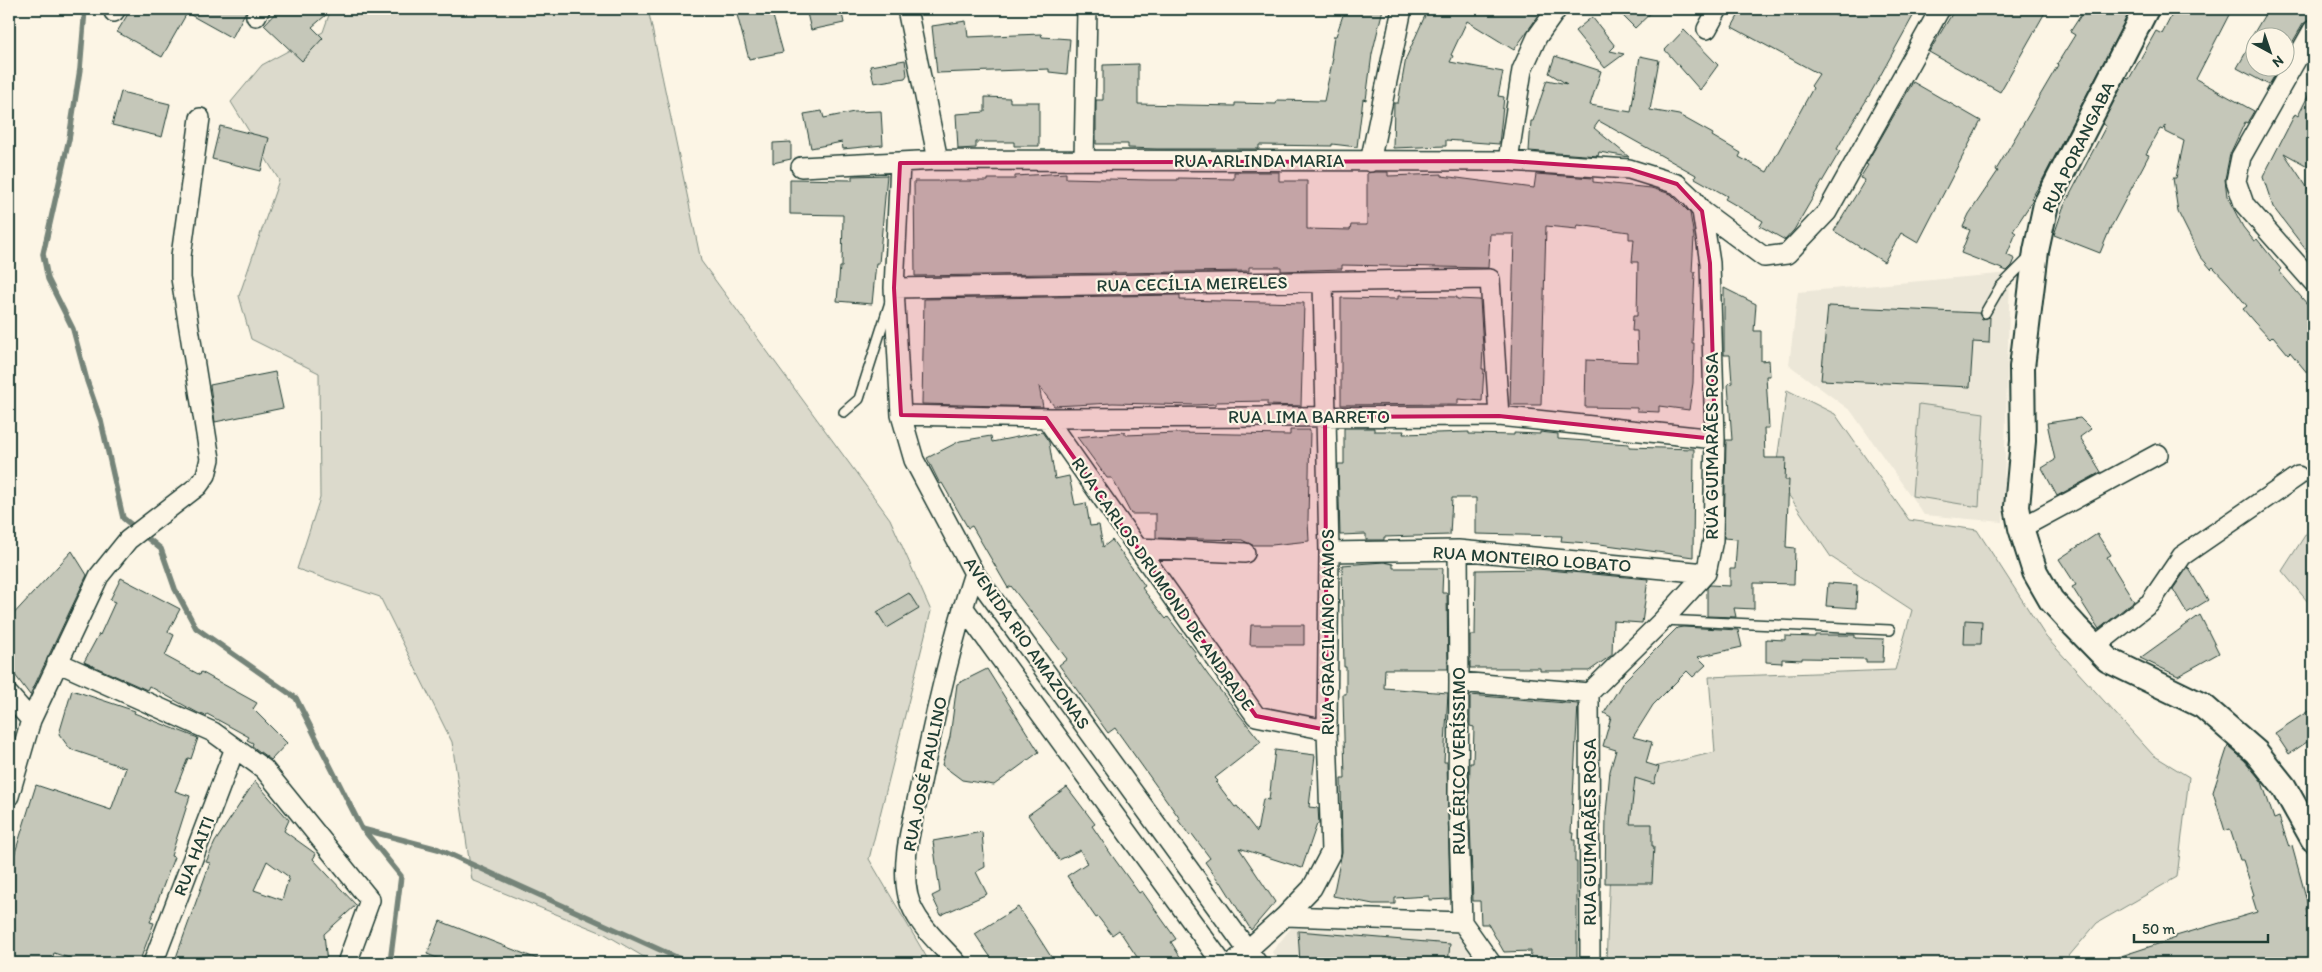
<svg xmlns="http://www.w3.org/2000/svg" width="2322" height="972" font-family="Itim,sans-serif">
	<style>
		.built { fill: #ece7d8 }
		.green { fill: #dcdacc; stroke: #7e8c80 }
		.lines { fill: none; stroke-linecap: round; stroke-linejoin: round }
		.stream { stroke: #758479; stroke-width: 5.5 }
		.building { fill: #c5c7b9; stroke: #1f3d34; fill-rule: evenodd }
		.service-casing { stroke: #1f3d34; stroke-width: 12 }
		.minor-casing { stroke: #1f3d34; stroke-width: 22 }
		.tertiary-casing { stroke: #1f3d34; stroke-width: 28 }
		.service { stroke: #fcf5e5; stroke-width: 9 }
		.minor { stroke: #fcf5e5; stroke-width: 19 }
		.tertiary { stroke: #fcf5e5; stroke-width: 24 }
		.marked { fill: #c2185b; fill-opacity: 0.2; stroke: #c2185b; stroke-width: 4; stroke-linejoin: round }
		.labels { text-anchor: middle; stroke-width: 4.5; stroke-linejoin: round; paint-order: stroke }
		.street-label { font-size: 18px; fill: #1f3d34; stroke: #fcf5e5 }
	</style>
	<rect width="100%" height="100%" fill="#fcf5e5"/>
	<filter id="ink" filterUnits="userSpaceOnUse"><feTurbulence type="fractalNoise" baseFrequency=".02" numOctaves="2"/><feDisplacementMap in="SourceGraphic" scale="10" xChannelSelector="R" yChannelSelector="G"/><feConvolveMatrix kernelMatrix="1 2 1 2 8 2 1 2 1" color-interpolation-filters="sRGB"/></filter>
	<g filter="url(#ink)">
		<path class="built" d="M2010 273 2003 522 1924 515 1851 411 1789 365 1798 292Z
			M1291 928 1459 934 1479 963H1279L1272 952Z"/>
		<path class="green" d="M331 9H648L701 261 890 519 931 611 869 859 930 963H654L605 934 472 880 452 742 380 597 297 569 320 498 319 373 251 339 239 296 279 180 231 102 262 65 323 32Z
			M1787 390 1835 414 1909 520 1977 530 2046 637 2153 755 2189 777 2177 877 2097 923 2063 963H1606L1614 777 1715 752 1709 677 1895 670 1912 610 1831 557 1775 475Z
			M1919 404 1984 413 1979 507 1912 496Z
			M2313 523V608L2282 571Z"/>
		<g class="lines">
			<path class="stream" d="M85 9 80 69 69 139 43 254 48 279 73 329 87 381 101 421 123 518 161 549 175 589 196 628 296 698 362 829 438 849 689 963
				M363 829 401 876 390 963"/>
		</g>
		<path class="building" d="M131 9H247L232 38 187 13 162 57 117 32Z
			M279 9H333L312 27 323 38 302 61 264 25Z
			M745 9H771L783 52 749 59 736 11Z
			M824 9H841L844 23 811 30 807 13Z
			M1345 9H1383L1372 54 1366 100 1363 99 1357 147 1332 144V146L1259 145V149H1157L1128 148V144H1096V100H1103V65L1138 64V104L1235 106V103L1276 104 1277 100 1324 101 1333 58 1331 57 1334 36H1336Z
			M1428 9H1543L1514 50 1467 21 1451 55 1453 56 1450 62 1503 72 1498 96 1504 97 1499 144 1446 140V146L1393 148 1394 103H1398L1406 58Z
			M1616 9H1655L1635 28Z
			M1742 9H1824L1837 16 1841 9H1917L1869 96 1846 133 1837 149 1840 151 1794 230 1785 240 1760 226 1763 221 1725 199 1727 196 1695 178 1696 175 1599 121 1594 128 1629 157 1599 152 1598 156 1529 151 1531 121H1533L1547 80 1567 84 1549 73 1555 56 1601 71 1590 105 1631 112 1640 56 1659 60 1650 110 1679 115 1713 134 1712 136 1741 153 1739 157 1767 172 1813 88 1811 86 1819 74 1732 27Z
			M1955 9H2047L2000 92 1929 52Z
			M2085 9H2131L2042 181 2031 199 2033 200 2013 231 2016 233 2007 255 2015 259 2012 266 2007 271 1961 253 1970 230 1963 227 1969 214 1998 171 1996 170 2058 65 2057 64 2075 35 2070 32Z
			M2175 9H2232L2196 79 2254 111 2247 123 2245 122 2230 154 2225 179 2227 196 2243 227 2254 241 2257 239 2281 269 2279 271 2313 311V380L2290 352 2288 354 2273 336 2270 339 2254 322 2243 309 2247 306 2229 284 2213 267 2211 269 2200 256 2178 212 2173 178H2176L2184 141 2166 132 2165 125 2163 130 2160 129 2146 154 2149 155 2110 229 2100 253 2054 235 2063 208 2106 126 2102 124 2126 78 2129 79 2156 31 2162 34Z
			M2268 9H2313L2310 19 2303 24 2284 57V38H2254V68H2279L2269 85 2237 68 2254 38H2251Z
			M1592 17 1615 46 1610 51 1624 54 1605 68 1575 31Z
			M966 21 968 37 1041 34 1042 37 1070 39 1067 74 1049 72V69L937 73 932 26Z
			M1684 30 1718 65 1700 90 1665 50Z
			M905 60 907 75 905 78 874 83 870 66Z
			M1913 82 1981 121 1918 243 1901 233 1884 262 1834 231 1865 180 1860 178 1868 165 1866 164Z
			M2313 86V169L2284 153 2313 196V259L2273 207 2263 177 2295 114 2298 116Z
			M121 92 170 104 162 137 112 125Z
			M985 97 1010 98V102H1039V146H1014V142H976V148L958 149 956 114 985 112Z
			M822 111 824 118 854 112 881 111 883 145 843 149 842 142 811 148 804 114Z
			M220 126 269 138 261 171 212 159Z
			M791 142V159L773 163V143Z
			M1234 172H1279V181H1307V229L1350 230 1351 225H1367V173L1374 172H1388V176L1442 174V176L1534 188 1536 174 1593 178V182L1651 188 1671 194 1690 213 1694 237 1692 272H1695L1692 343H1694L1693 383 1689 410 1659 406V412L1637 411V408L1585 407 1586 360 1638 362 1637 331H1632L1633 316H1637L1638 262H1632L1634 239H1629V232L1578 225 1577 229 1546 226 1541 405H1510L1514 234H1490L1488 268 1342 265V269L1281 271V267H1249V271L915 276 914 181H988V179H1015V176L1066 173V178L1149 180H1178V178L1234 179Z
			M887 175 879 263H876L872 304 837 301 840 267H842L843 215 790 214V179L852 180V176Z
			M1724 288 1756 304 1754 331H1761V361L1769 360 1770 376H1766L1769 428H1764L1765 458H1786L1785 480H1789L1786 547 1795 548 1794 584 1754 583V609L1734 608 1736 617 1707 616V588L1710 585 1730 586V569H1735L1737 539 1724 538 1726 440H1732L1728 384 1732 383 1730 355H1724Z
			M1180 295V300L1304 303 1301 406 1267 405V401L1216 402V404L1196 405 1113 403 1054 406 1039 386 1043 407 922 404 924 299Z
			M1398 296 1457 297V299L1480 300 1483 347 1482 369H1484L1482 401 1458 399V404L1341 405V298L1398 299Z
			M1828 306 1979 313 1982 319 1990 317 1989 343 1973 342 1970 387 1821 380Z
			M275 372 283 408 215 422 210 385Z
			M2080 418 2091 429 2080 437 2101 472 2057 496 2042 468 2055 460 2047 423Z
			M1344 428H1374V431H1404L1403 434 1469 432V434L1514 435V433L1540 434V432L1558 434V439L1629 444V447L1694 449 1693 557 1600 544 1561 541 1562 536 1476 534V498H1452L1450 535 1384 537V540H1366V534L1340 535 1338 464H1344Z
			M1290 430H1310L1308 520 1309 541 1272 545H1252L1242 540 1156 538V514H1131L1112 478H1107L1077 437 1125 432V435L1178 433 1290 435Z
			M1042 432 1049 442 1055 479 1069 476 1075 505 1086 503 1090 526 1099 525 1103 547 1112 540 1145 586 1142 588 1166 619 1168 617 1196 653 1194 655 1208 675 1261 742 1215 778 1218 781 1216 782 1235 807 1237 806 1257 832 1263 799 1269 800 1275 750 1315 755 1309 807 1318 808 1319 824H1317L1302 868 1239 848 1275 902 1251 930 1221 882 1220 883 1205 862 1210 858 1192 834 1190 836 1178 820 1180 819 1115 728 1108 733 1059 665 1067 659 1011 586 1008 588 972 526 968 528 942 483 940 484 927 458 960 441 991 436 992 442Z
			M2097 534 2111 555 2107 557 2134 601 2099 629 2072 587 2076 585 2059 559Z
			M72 551 87 575 30 695 9 667V619Z
			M1384 562 1393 564V568H1443L1442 593H1447L1448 669H1385L1384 688 1448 693 1444 762H1447L1450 899 1429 900V896L1395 898V904H1373L1333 896 1342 852 1341 779H1345L1343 694H1346V667H1344L1342 565Z
			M2188 567 2208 600 2187 613 2173 589Z
			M1537 569 1648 579 1642 623 1613 621 1612 655 1589 671H1540V668H1470V635H1475L1476 570Z
			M121 578 180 609 168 632 174 635 165 656 200 675 201 672 257 703 253 709 287 743 271 760 252 746 253 743 247 740 249 737 207 714 206 716 198 713 149 686 147 690 84 662 99 634 100 635 115 602 110 600Z
			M1828 583 1857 585 1856 608 1826 606Z
			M909 593 919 609 887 628 877 612Z
			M2200 615 2219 653 2178 676 2140 658Z
			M1965 620 1982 621 1981 644H1964Z
			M1251 625H1304V645H1250Z
			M1683 627 1738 630 1742 647 1698 657 1706 665 1693 677 1687 671 1653 705 1633 737 1652 742 1646 763 1659 767 1654 784 1635 778 1630 824H1652V846H1654L1652 883H1605L1606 813 1610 771 1616 750 1603 746 1611 717 1604 713 1623 682 1677 628Z
			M1815 635H1855V638L1884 639 1883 662H1866V659L1802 658V660L1782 659V663L1766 662V639L1785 640V636L1815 637Z
			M987 669 1039 752 994 785 962 780 942 765 950 737 957 684Z
			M72 690 135 711 134 713 198 738 191 759 188 758 175 791 190 796 171 856 174 857 150 922 154 923 139 963H84L54 953 51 963H9V872L36 785 111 810 126 768 70 749 59 734Z
			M1470 695 1578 704 1571 833H1574L1573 840H1575V862H1577V963H1530L1531 951 1504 952 1488 924H1481L1480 901H1473L1469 796 1470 763H1473L1474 727 1470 726Z
			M2313 708V738L2289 754 2275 733Z
			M2228 746 2245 761 2262 782 2274 819 2279 817 2289 847 2292 846 2309 908H2306L2313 963H2109V960L2176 938V936L2257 912 2252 896 2254 895 2243 860H2240L2230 829 2225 831 2213 792Z
			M255 781 289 820 284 831 316 854 313 859 356 905 324 934 327 963H174L210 863 206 862 215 842ZM267 861 289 877 282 900 254 890Z
			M1067 787 1095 824 1092 826 1113 857 1139 893 1142 891 1176 939 1171 942 1184 963H1141L1119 930 1112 935 1098 917 1096 918 1067 876 1087 863 1080 850 1059 860 1028 815Z
			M982 832 985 867 976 872 987 894 941 915 932 896 940 892 933 841Z
			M1018 907 1032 927 1055 963H995L987 952 975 934Z
			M440 921 545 962 544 963H450L442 960 427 954Z
			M1298 931 1450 944 1448 963H1300Z"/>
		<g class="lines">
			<defs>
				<path id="service" d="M1985 313 2000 287 2032 255
					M844 412 859 399 890 302
					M1663 620 1890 630"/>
				<path id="minor" d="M907 9 938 160
					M114 12 116 9
					M256 16 260 9
					M1707 29 1718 9
					M2313 30 2241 157 2236 181 2244 204 2313 282
					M1084 160 1087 9
					M1508 161 1522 70 1537 37 1557 9
					M1370 162 1402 9
					M900 163 894 288 901 415 914 460 974 573 1257 963
					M801 167 938 160 1508 161 1629 169 1677 184 1692 198 1702 211 1764 257 1787 254 1827 212 1940 9
					M894 288 1490 279 1499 416
					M901 415 1051 418 1499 416 1715 439
					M1046 418 1256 716 1327 730
					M2021 528 2158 454
					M1138 548 1245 553
					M1458 550 1459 682 1458 796 1462 922 1491 963
					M1329 552 1458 550 1706 573
					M963 607 1222 963
					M2094 647 2150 603 2182 556 2298 476
					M57 662 213 732 264 769 370 900 347 963
					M1459 682 1589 693
					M9 695 31 720 9 796
					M31 720 99 576 128 540 198 486 206 475 210 459 181 278V256L200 118
					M1285 916 1462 922
					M153 963 235 748
					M957 963C940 944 914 922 908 896 900 861 913 821 920 787 935 715 951 643 974 573
					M1233 963 1285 916 1312 888 1331 852 1327 730 1329 552 1323 282
					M1590 963 1589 693 1663 620 1706 573 1713 540 1715 439 1710 263 1702 211"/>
				<path id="tertiary" d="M2146 9 2046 204 2036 251 2022 367 2023 441 2017 507 2021 528 2035 572 2051 600 2075 626 2108 660 2203 706 2256 752 2284 787 2313 839"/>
			</defs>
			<use href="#service" class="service-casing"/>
			<use href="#minor" class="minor-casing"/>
			<use href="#tertiary" class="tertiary-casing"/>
			<use href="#service" class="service"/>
			<use href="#minor" class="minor"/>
			<use href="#tertiary" class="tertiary"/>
		</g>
	</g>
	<path class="marked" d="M1508 161 1629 169 1677 184 1702 211 1710 263 1715 439 1499 416 1325 417 1327 730 1256 716 1046 418 901 415 894 288 900 163Z"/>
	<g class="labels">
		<g class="street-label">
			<text transform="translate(2078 147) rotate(-64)" y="6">RUA PORANGABA</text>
			<text x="1259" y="167">RUA ARLINDA MARIA</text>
			<text transform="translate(1192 284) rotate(-1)" y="6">RUA CECÍLIA MEIRELES</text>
			<text x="1309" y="423">RUA LIMA BARRETO</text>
			<text transform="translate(1712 446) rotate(-90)" y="6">RUA GUIMARÃES ROSA</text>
			<text transform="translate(1532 559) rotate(4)" y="6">RUA MONTEIRO LOBATO</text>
			<text transform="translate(1163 584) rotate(55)" y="6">RUA CARLOS DRUMOND DE ANDRADE</text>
			<text transform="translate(1328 632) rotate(-90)" y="6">RUA GRACILIANO RAMOS</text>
			<text transform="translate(1027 643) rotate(55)" y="6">AVENIDA RIO AMAZONAS</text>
			<text transform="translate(1459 761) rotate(-90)" y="6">RUA ÉRICO VERÍSSIMO</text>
			<text transform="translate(925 774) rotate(-78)" y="6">RUA JOSÉ PAULINO</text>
			<text transform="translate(1590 832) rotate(-90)" y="6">RUA GUIMARÃES ROSA</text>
			<text transform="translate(194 856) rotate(-69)" y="6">RUA HAITI</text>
		</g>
	</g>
	<rect width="2322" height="972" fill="none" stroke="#fcf5e5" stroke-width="30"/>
	<rect x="15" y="15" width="2292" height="942" fill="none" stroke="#1f3d34" stroke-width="2" filter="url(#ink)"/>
	<g transform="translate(2270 52) rotate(140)"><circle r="24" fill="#fcf5e5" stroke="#a4ab9e"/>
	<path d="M0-4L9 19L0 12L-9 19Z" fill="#1f3d34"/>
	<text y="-8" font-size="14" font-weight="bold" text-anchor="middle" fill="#1f3d34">N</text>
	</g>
	<path d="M2134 934v8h134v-8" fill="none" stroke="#1f3d34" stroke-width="2.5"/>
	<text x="2142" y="934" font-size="15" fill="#1f3d34" stroke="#fcf5e5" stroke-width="4" paint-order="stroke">50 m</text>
</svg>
